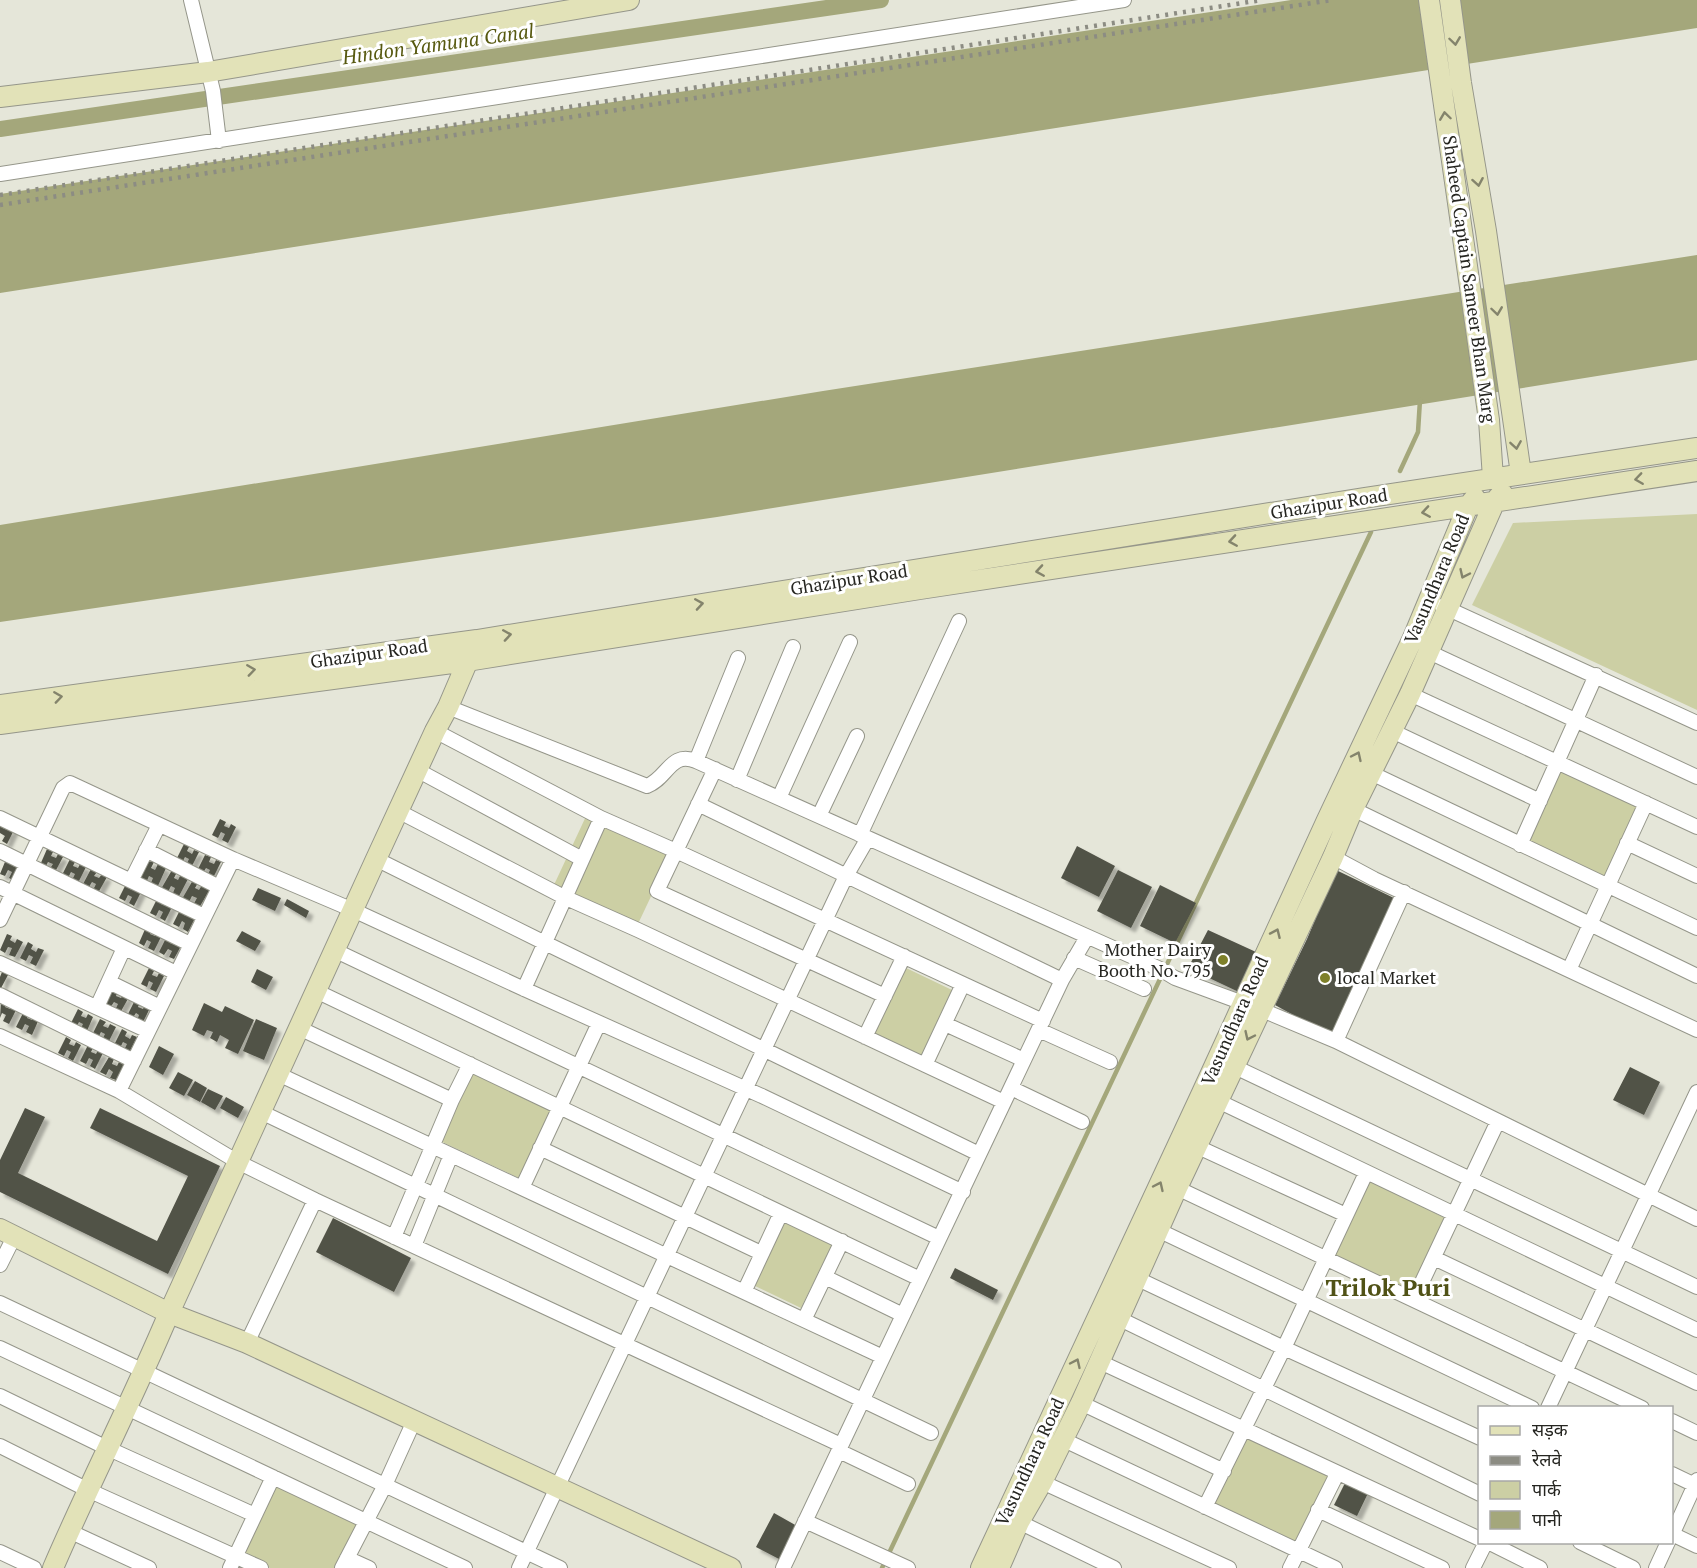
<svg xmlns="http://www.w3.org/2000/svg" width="1697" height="1568" font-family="'PT Serif','Noto Sans Devanagari',serif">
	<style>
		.green { fill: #cccfa4 }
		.water { fill: #a4a77b }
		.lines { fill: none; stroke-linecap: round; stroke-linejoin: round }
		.stream { stroke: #a4a77b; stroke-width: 4.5 }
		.canal { stroke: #a4a77b; stroke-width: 16 }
		.building { fill: #515247; filter: url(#shadow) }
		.street-casing { stroke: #95968a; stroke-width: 16 }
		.secondary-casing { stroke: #95968a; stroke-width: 22 }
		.street { stroke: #fff; stroke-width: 14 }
		.secondary { stroke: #e2e2b8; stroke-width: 20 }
		.rail { stroke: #8c8c83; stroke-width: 4.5; stroke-dasharray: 3 6; stroke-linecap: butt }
		.oneway { stroke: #84846c }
		.poi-dot { fill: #7e802a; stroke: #fff; stroke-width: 2 }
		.labels { text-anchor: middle; stroke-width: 6; stroke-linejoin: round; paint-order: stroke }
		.street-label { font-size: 18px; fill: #252520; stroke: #fff }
		.poi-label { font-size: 18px; fill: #252520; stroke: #fff; text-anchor: end }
		.water-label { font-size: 20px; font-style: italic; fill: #575910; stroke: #fff }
		.district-label { font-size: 24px; font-weight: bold; fill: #505216; stroke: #fff }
	</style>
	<defs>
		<filter id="shadow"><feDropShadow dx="4.5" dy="4.5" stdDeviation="1.5" flood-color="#0004"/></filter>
	</defs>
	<rect width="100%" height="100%" fill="#e5e6d9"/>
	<path class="green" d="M1697 514V710L1472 605 1513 523Z
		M1558 765 1642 806 1607 880 1523 840Z
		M588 812 672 852 637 926 553 887Z
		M904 967 952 990 920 1058 872 1034Z
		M472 1064 557 1105 521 1179 438 1140Z
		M1365 1179 1449 1220 1414 1294 1330 1255Z
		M786 1218 834 1241 801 1308 753 1285Z
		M1246 1430 1331 1471 1295 1545 1212 1505Z
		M276 1479 361 1520 338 1568H270L242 1555Z"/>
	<path class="water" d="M1291 0H1697V28L0 293V194Z
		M1697 255V360L717 517 0 622V525L823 391Z"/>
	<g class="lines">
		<path class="stream" d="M1400 471 1418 432 1420 400
			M882 1568 1371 532"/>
		<path class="canal" d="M0 129 881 0"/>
	</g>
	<path class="building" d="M220 819 226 822 224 826 229 828 231 824 236 827 228 843 222 840 225 834 221 832 218 838 212 835Z
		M0 821 5 823 3 828 8 830 10 826 15 828 7 844 2 841 5 836 0 833Z
		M184 844 189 847 187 851 192 854 194 850 199 852 191 868 186 865 189 859 185 857 182 863 176 860Z
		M1077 846 1115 866 1099 897 1061 878Z
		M47 849 53 852 51 856 56 858 58 854 63 857 55 872 49 870 53 864 48 862 45 868 40 865Z
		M205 855 211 857 209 862 214 864 216 860 221 862 213 878 207 876 210 870 206 868 203 873 197 871Z
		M7 857 12 860 10 864 15 867 17 863 22 865 15 881 9 878 12 872 8 870 5 876 0 874Z
		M70 859 75 862 73 866 78 868 80 864 86 867 78 883 72 880 75 874 71 872 68 878 62 875Z
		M149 860 154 862 151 868 155 870 158 864 166 868 157 888 150 885 153 878 149 876 146 883 139 879Z
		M91 869 97 872 94 876 99 878 102 874 107 877 98 893 93 890 96 884 92 882 89 887 83 884Z
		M172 870 177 872 174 878 178 880 181 874 188 879 178 898 172 895 175 888 171 886 168 892 161 889Z
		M1118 870 1152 887 1131 928 1097 911Z
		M1336 870 1396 899 1334 1037 1275 1005 1307 939Z
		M193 880 198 883 195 888 199 890 202 885 210 889 199 908 193 905 197 898 192 896 189 902 182 899Z
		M127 882 132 885 130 889 135 891 137 887 142 890 134 906 129 903 132 897 128 895 125 901 119 898Z
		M1160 885 1196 903 1175 943 1140 926Z
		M258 888 281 898 275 911 252 900Z
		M158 897 163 900 161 904 166 906 168 902 173 905 165 921 160 918 163 912 159 910 156 916 150 913Z
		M287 899 309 911 306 918 284 905Z
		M181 908 186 911 184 915 189 917 191 913 196 916 188 932 183 929 185 923 182 921 179 927 173 924Z
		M146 927 152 930 150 934 155 936 157 932 162 935 154 951 148 948 151 942 147 940 144 946 139 943Z
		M1208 930 1256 952 1241 993 1188 968Z
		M242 931 261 941 255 951 236 941Z
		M7 934 12 936 10 940 15 943 17 939 23 942 15 957 9 955 12 948 8 947 5 953 0 950Z
		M167 936 172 938 170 943 175 945 177 941 182 944 174 959 169 957 172 951 168 949 164 955 159 952Z
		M28 942 33 945 31 949 36 952 38 948 44 950 36 966 30 963 33 957 29 955 26 961 20 958Z
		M149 968 154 971 152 975 157 977 159 973 164 976 156 992 150 989 153 983 149 981 147 987 141 984Z
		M257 969 273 977 266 990 251 982Z
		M2 972 8 975 0 990V977Z
		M113 989 118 992 116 996 121 998 124 994 129 997 120 1013 115 1010 118 1004 114 1002 110 1008 105 1005Z
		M1 1000 7 1003 5 1007 10 1009 12 1005 17 1008 9 1024 3 1021 6 1015 2 1013 0 1018Z
		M135 1000 140 1003 138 1007 143 1009 145 1005 150 1008 142 1024 137 1021 139 1015 136 1013 132 1019 127 1016Z
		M204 1003 222 1012 225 1006 254 1020 238 1054 225 1048 229 1040 220 1035 217 1042 210 1038 213 1032 207 1030 204 1036 192 1030Z
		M78 1009 83 1012 81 1016 86 1018 88 1014 93 1017 86 1033 80 1030 83 1024 79 1022 76 1028 70 1025Z
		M24 1011 29 1014 27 1018 32 1020 34 1016 39 1019 32 1035 26 1032 29 1026 25 1024 22 1030 16 1027Z
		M100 1019 106 1022 103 1026 108 1028 110 1024 116 1027 108 1043 102 1040 105 1034 101 1032 98 1038 92 1035Z
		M256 1019 277 1028 264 1060 243 1051Z
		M122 1029 127 1032 125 1036 130 1039 132 1035 137 1037 129 1053 124 1050 127 1044 123 1042 120 1048 114 1045Z
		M66 1037 71 1040 69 1044 74 1046 76 1042 81 1045 73 1061 68 1058 71 1052 67 1050 64 1056 58 1053Z
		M88 1045 93 1048 91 1052 96 1054 98 1050 103 1053 95 1069 90 1066 93 1060 89 1058 86 1064 80 1061Z
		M159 1046 174 1054 163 1075 149 1067Z
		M109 1057 114 1059 112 1064 117 1066 119 1062 124 1065 116 1080 110 1078 113 1072 109 1069 106 1075 100 1072Z
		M1630 1067 1660 1082 1644 1115 1613 1100Z
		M178 1072 193 1080 184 1096 169 1088Z
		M195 1081 207 1088 200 1102 187 1095Z
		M208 1089 223 1096 215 1110 201 1102Z
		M226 1097 244 1107 238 1118 220 1108Z
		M25 1108 45 1117 18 1173 157 1241 188 1176 90 1128 100 1108 220 1166 168 1274 0 1192V1160Z
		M333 1218 411 1258 394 1292 316 1252Z
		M955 1268 998 1290 993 1300 950 1278Z
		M1347 1479 1370 1489 1357 1516 1334 1505Z
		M774 1513 797 1526 779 1559 756 1547Z"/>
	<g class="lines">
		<defs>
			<path id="street" d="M191 0 213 91 219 141
				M0 174 1124 0
				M1442 606 1697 723
				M1429 652 1697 777
				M1410 694 1697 827
				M448 707 647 786C668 778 670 751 696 761L1160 969 1175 978 1262 1010 1336 1041 1697 1219
				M435 731 601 818 676 851 1043 1021
				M1392 731 1540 801
				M696 761 738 658
				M715 769 657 891 885 996
				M417 770 582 859
				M1371 773 1697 928
				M737 780 793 647
				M779 798 850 642
				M698 804 1062 980
				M1353 809 1697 976
				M398 811 564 897 638 930 1004 1102
				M819 816 857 736
				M0 818 204 916
				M860 835 959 621
				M1627 843 1697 876
				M1520 845 1596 675
				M146 850 219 887
				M0 851 190 944
				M1333 857 1374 879 1697 1030
				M376 859 543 942 979 1154
				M131 881 159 825
				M0 887 176 973
				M0 920 63 788 70 783 233 859 353 910 524 989 762 1096 963 1192
				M334 950 939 1238
				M1074 958 1144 989
				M0 963 148 1031
				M1569 970 1646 803
				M109 982 160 1007
				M524 989 601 818
				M316 991 920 1279
				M0 995 134 1061
				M97 1007 124 948
				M945 1024 1024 1060
				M299 1028 452 1100
				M1039 1030 1110 1062
				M0 1036 119 1091 238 1162 315 1200 841 1445
				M865 1037 904 956
				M1336 1041 1404 892
				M925 1065 963 984
				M1235 1067 1697 1287
				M278 1074 883 1357
				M1011 1088 1082 1122
				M119 1091 233 859
				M1218 1101 1697 1330
				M261 1112 931 1433
				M1198 1147 1346 1215
				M540 1148 761 1253
				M522 1188 599 1023
				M1177 1188 1642 1408
				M1160 1231 1532 1408
				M394 1237 452 1100 470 1064
				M414 1246 451 1155
				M1434 1258 1697 1383
				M0 1265 15 1235
				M825 1277 903 1315
				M1138 1279 1284 1348 1480 1438
				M744 1292 781 1213
				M1414 1299 1498 1121
				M0 1303 560 1568
				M1120 1319 1480 1494
				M804 1320 842 1241
				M247 1343 315 1200
				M0 1348 465 1568
				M1098 1361 1480 1539
				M0 1396 107 1448 255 1515
				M1081 1403 1224 1471
				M1548 1408 1697 1092
				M1672 1421 1697 1433
				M1062 1439 1335 1568
				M0 1446 88 1490 261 1568
				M839 1451 908 1484
				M1672 1474 1697 1486
				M1042 1482 1229 1568
				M1205 1507 1284 1348 1366 1173
				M1318 1510 1442 1568
				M805 1521 908 1568
				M1019 1522 1114 1568
				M69 1531 149 1568
				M1672 1534 1697 1546
				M1672 1535 1697 1480
				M1488 1542 1540 1568
				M1580 1542 1633 1568
				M0 1552 34 1568
				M347 1558 369 1568
				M230 1568 273 1477
				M342 1568 385 1485 414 1421
				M519 1568 846 876 868 838
				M783 1568 1062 980 1087 937
				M1290 1568 1337 1474
				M1473 1568 1486 1542
				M1656 1568 1668 1542"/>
			<path id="secondary" d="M1429 0 1489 420 1493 478
				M1450 0 1461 83 1486 231 1521 474
				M0 97 208 72 629 0
				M0 705 477 640 1364 498 1697 448
				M0 724 467 661 920 589 1697 471
				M0 1229 169 1313 247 1343 731 1568
				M53 1568C90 1482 133 1399 169 1313L376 859 435 731 448 707 472 651
				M981 1568 1202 1093 1327 820 1413 638 1468 506 1475 498
				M999 1568 1019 1522 1042 1482 1081 1403 1177 1188 1333 857 1353 809 1410 694 1495 501 1502 493"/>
		</defs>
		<use href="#street" class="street-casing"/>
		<use href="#secondary" class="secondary-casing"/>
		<use href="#street" class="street"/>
		<use href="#secondary" class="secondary"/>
		<path class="rail" d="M0 195 1262 0
			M0 205 1332 0"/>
	</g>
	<defs><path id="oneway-chevron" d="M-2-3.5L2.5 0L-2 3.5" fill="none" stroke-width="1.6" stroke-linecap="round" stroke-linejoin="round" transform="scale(1.5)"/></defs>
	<g class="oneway">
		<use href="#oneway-chevron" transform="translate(1455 41) rotate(82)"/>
		<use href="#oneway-chevron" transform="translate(1445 116) rotate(-98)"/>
		<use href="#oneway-chevron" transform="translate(1478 182) rotate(80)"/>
		<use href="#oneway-chevron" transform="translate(1497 311) rotate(82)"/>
		<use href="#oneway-chevron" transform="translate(1516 445) rotate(81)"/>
		<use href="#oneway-chevron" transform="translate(1639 479) rotate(172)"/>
		<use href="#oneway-chevron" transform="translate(1426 512) rotate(171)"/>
		<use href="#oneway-chevron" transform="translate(1233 541) rotate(171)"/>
		<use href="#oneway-chevron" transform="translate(1040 571) rotate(171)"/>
		<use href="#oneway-chevron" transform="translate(1464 574) rotate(115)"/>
		<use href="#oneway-chevron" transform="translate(699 604) rotate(-9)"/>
		<use href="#oneway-chevron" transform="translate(507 635) rotate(-9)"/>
		<use href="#oneway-chevron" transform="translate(251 670) rotate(-8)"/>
		<use href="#oneway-chevron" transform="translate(58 697) rotate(-8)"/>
		<use href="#oneway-chevron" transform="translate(1357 756) rotate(-65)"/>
		<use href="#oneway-chevron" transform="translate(1276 933) rotate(-66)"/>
		<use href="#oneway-chevron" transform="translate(1249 1036) rotate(115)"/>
		<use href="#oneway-chevron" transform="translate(1159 1186) rotate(-65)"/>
		<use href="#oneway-chevron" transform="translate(1076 1363) rotate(-65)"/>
	</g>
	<g class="poi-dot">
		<circle cx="1223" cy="960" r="6"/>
		<circle cx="1325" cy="978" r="6"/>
	</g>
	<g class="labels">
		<g class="street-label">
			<text transform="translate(1469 279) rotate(82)" y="6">Shaheed Captain Sameer Bhan Marg</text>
			<text transform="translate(1329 504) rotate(-9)" y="6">Ghazipur Road</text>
			<text transform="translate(1437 579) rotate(-67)" y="6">Vasundhara Road</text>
			<text transform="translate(849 580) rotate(-9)" y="6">Ghazipur Road</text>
			<text transform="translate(369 654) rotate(-8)" y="6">Ghazipur Road</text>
			<text transform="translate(1235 1021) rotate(-66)" y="6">Vasundhara Road</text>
			<text transform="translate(1030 1462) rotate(-65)" y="6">Vasundhara Road</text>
		</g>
		<g class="poi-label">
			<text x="1211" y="956">Mother Dairy<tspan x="1211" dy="21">Booth No. 795</tspan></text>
			<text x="1337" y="984" text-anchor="start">local Market</text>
		</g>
		<g class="water-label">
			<text transform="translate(438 44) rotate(-8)" y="7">Hindon Yamuna Canal</text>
		</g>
		<g class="district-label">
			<text x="1388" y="1296">Trilok Puri</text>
		</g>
	</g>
	<rect x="1478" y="1406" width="195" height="138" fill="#ffffff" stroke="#a8a8a6" stroke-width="1.5"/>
	<rect x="1490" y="1426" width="30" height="9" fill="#e2e2b8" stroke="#a8a8a6" stroke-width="1.5"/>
	<text x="1532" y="1436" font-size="18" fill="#252520">सड़क</text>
	<rect x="1490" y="1456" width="30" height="9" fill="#8c8c83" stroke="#a8a8a6" stroke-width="1.5"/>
	<text x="1532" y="1466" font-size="18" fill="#252520">रेलवे</text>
	<rect x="1490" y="1481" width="30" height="18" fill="#cccfa4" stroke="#a8a8a6" stroke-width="1.5"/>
	<text x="1532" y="1496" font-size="18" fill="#252520">पार्क</text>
	<rect x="1490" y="1511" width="30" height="18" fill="#a4a77b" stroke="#a8a8a6" stroke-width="1.5"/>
	<text x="1532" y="1526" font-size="18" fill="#252520">पानी</text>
</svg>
